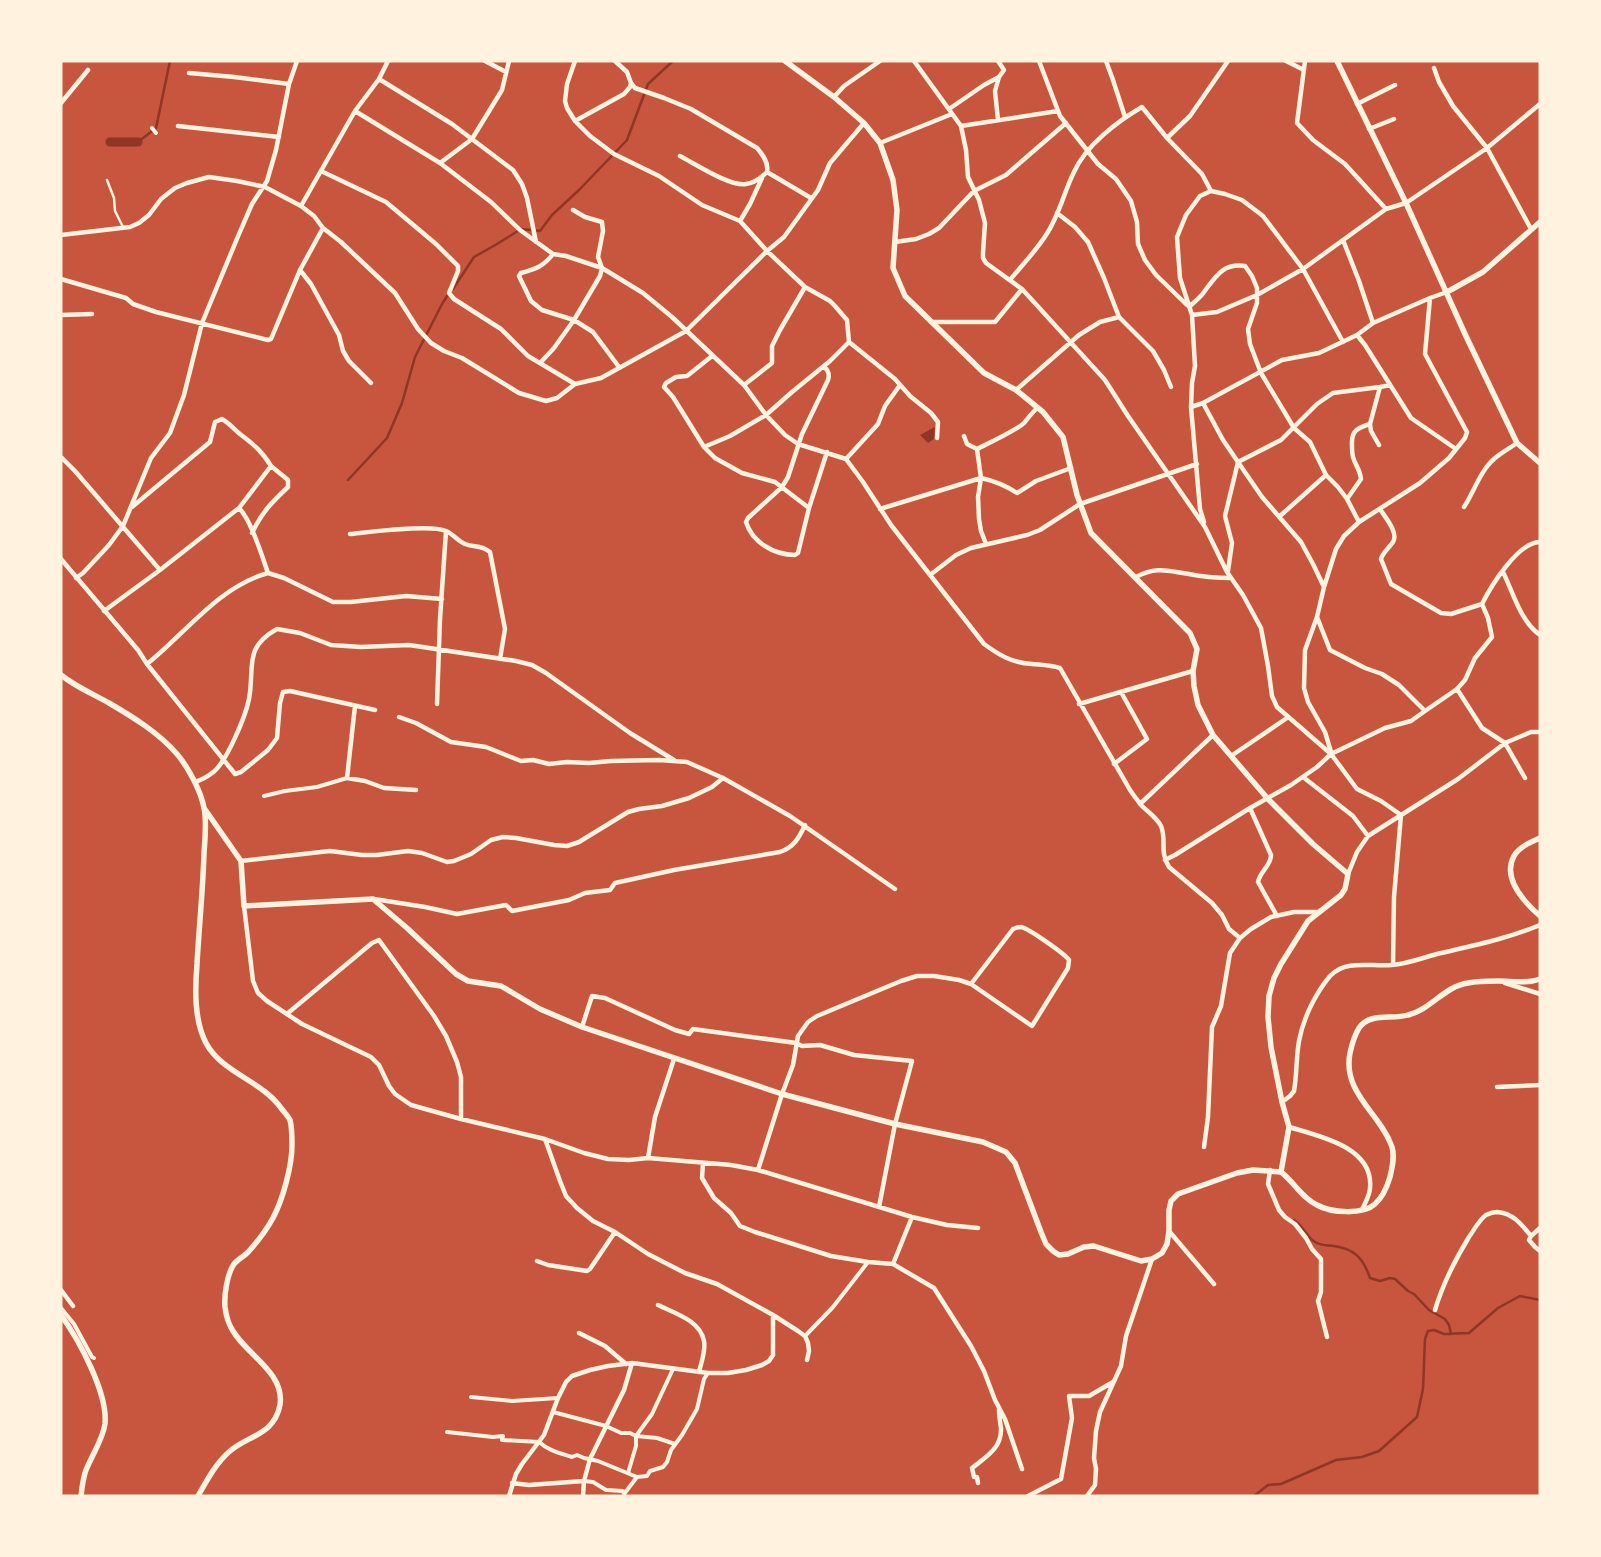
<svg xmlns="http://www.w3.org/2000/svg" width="1601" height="1557" font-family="'Nunito Sans',sans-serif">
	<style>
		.water { fill: #8f3625 }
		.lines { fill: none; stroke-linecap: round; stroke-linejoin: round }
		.stream { stroke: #8f3625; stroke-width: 2.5 }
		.canal { stroke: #8f3625; stroke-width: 9 }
		.service { stroke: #fff3e0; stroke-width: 2.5 }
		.pedestrian { stroke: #fff3e0; stroke-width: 4 }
		.minor { stroke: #fff3e0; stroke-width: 4.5 }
		.tertiary { stroke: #fff3e0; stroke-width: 5.5 }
	</style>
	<rect width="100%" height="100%" fill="#c8553d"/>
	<path class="water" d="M935 427 934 439 928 443 920 435Z"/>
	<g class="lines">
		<path class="stream" d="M138 142 156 128 170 61
			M453 289 474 257 497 244 521 229 540 231 552 215 579 190 627 140 648 84 673 61
			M348 480 387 438 402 403 415 357 442 304 449 293
			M1294 1220C1303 1225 1306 1237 1315 1242 1322 1246 1327 1245 1334 1246 1355 1249 1363 1258 1370 1278L1380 1281 1390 1278 1395 1279 1408 1291 1414 1294 1429 1310 1445 1319 1449 1325 1451 1334
			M1254 1496 1268 1485 1281 1484 1336 1460 1362 1457 1379 1451 1417 1417 1423 1389 1425 1339 1428 1331 1434 1330 1444 1334 1469 1333 1498 1308 1520 1296 1540 1300"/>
		<path class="canal" d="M110 142H138"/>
		<path class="service" d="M107 180 114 198 115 211 123 227"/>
		<path class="pedestrian" d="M152 128 156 133
			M264 796 285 791 317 787 347 778
			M61 1308 74 1324 92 1357 94 1358
			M805 1336 833 1307 868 1262
			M471 1397 512 1401 558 1398
			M553 1412 606 1426 621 1433H630L636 1436 657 1438 675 1444
			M447 1432 493 1437 503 1436 502 1440 539 1442C549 1451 560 1453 572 1457L577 1455 584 1458 598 1461 637 1477 624 1494 623 1491 606 1490 593 1482 584 1481
			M628 1473 636 1446V1436L652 1414 673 1369
			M637 1477 647 1476 650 1471 663 1467 667 1462 671 1450 682 1435 697 1409 704 1379 708 1373"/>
		<path class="minor" d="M485 61 506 72
			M575 61 567 84 565 101 567 108 575 121 590 136 614 154 659 176 702 205 740 221 767 251 805 287 830 301 835 306 847 320 849 342
			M615 61 627 72 631 83 635 88 664 98 691 109 757 148C763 155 769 163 767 172
			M914 61 961 126 966 150 968 177 979 200 985 223 983 253V258L986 263 1022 289 1105 380 1128 416 1205 527 1227 572 1243 595 1261 628 1268 666 1272 696 1277 707 1331 754 1357 789 1381 801 1401 815 1394 897 1393 965
			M998 61 1004 70 999 77 995 91 998 120
			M1039 61 1060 116 1098 164 1116 179 1131 201 1137 222 1138 244 1145 260 1156 275 1187 305
			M1106 61 1113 80 1125 117
			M1286 61 1304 70
			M1305 61 1297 123 1313 140 1345 164 1386 209
			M1434 68 1439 82 1453 106 1487 148 1531 229
			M189 73 234 77 289 84
			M379 79 452 124 513 170 522 184 527 198 536 242
			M834 97 844 86 880 61
			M61 103 88 70
			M1357 104 1395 85
			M949 109 984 85 999 77
			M355 111 440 163 491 202 520 230 553 254 566 256 602 268 643 293 672 317 744 385 766 415 785 435 798 444 846 459 863 482 891 525 984 644C999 655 1012 663 1032 664 1042 665 1050 665 1060 668L1130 790C1134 796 1138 801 1142 806 1148 812 1157 818 1161 826 1167 841 1159 851 1169 867L1212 903 1222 915 1229 929 1240 938
			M575 121 624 94 630 87 631 83
			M178 126 279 137
			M961 126 1058 111
			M1369 129 1394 119
			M1167 138 1190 116 1228 61
			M880 143 952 114
			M680 156C694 163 730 187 746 184 754 183 761 178 767 172
			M440 163 472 139 502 90 509 61
			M321 171 386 202 436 244 458 266V271L449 293 454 299 501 329 528 356 575 384
			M767 172 811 198
			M1211 191 1225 194 1242 200 1263 216 1303 269 1343 342
			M301 206 355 111 379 79 388 61
			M1057 213 1075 227 1088 242 1104 278 1119 317 1153 351 1164 370 1171 387
			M740 221 750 204 762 178
			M61 235 130 227 139 223 149 215 161 199 175 188 187 183 209 177 237 181 265 187 301 206 314 216 323 228 341 242 395 293 418 329 431 343 444 351 462 358 519 393 546 401 557 398 575 384 601 378 686 331 767 251 784 237 818 190 830 163 864 123
			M1343 240 1359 281 1373 323
			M895 242 916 239 929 234 939 228 974 191 1006 175 1066 123
			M553 254C544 266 536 269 521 273L519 276 531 301 542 310 574 320 593 332 619 367
			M300 270 311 284 339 335 343 351 349 361 371 383
			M61 279 126 298 133 304 156 312 268 340 271 339 300 270 323 228
			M1010 280C1022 265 1036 251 1046 235 1059 216 1064 192 1074 172 1086 145 1118 121 1142 107L1167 138 1202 174 1211 191
			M1189 307C1194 302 1200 298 1204 292 1216 276 1223 263 1245 266L1252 276 1257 288V303L1248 329 1250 344 1261 373 1294 428 1310 442 1326 475 1338 487 1347 499 1359 522
			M61 315 92 314
			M1192 315 1217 312 1257 295 1303 269 1386 209 1406 203 1487 148 1540 104
			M931 322H995L1022 289
			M1357 335 1365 345 1411 418 1456 449
			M849 342 895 379 910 396 931 413 938 422 937 438
			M712 356 687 376 676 377 666 383 664 387 673 397 704 447 715 458 742 473 775 482 809 508
			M541 362 554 348 574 320 600 276 602 268 598 257 603 231 602 222 585 217 573 210
			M824 366C828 371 830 374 828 380L802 434 788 477 782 487 748 518 746 522C752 542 774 555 795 555L798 553 809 508 827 452
			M744 385 772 363V346L780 330 805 287
			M1016 390 1079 335 1100 322 1119 317
			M1203 403 1223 440 1238 462 1262 497 1301 542 1313 564 1324 587
			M1191 407 1203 403 1282 360 1319 353 1357 335 1373 323 1430 298 1447 292
			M964 436 967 444 977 449C987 444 1017 430 1024 423 1028 418 1032 413 1037 408
			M1379 445 1371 431 1370 424 1380 387
			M704 447 730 436 766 415 792 392 830 361 849 342
			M977 449 981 478 978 497 979 519 981 531 986 544
			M61 459 62 458 75 471 160 570
			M846 459 878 424 885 406 900 385
			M1347 499 1361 479C1360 469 1355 465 1353 457 1352 453 1352 448 1352 445 1351 430 1358 428 1370 424
			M132 507 210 442 215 422 222 419C229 423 234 429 240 434 254 445 261 450 271 466
			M1464 507C1474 492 1480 471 1494 459 1501 453 1510 448 1517 443
			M239 508 271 466 288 480V487C272 502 262 512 252 533
			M880 509 981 478C995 481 1005 485 1017 493L1036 481 1071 468
			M1380 509C1385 517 1399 533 1393 542 1389 548 1383 552 1381 559L1391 584 1441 613 1451 614 1482 604
			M1280 516 1326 475
			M1204 522 1200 509 1191 407 1192 383 1195 366 1192 315 1180 278 1177 237 1186 215 1200 196 1211 191
			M350 534C370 532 430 524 446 531 453 534 458 541 465 544 475 548 480 544 490 552L505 629 500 659
			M61 559 138 650 147 664 235 774 241 772 268 750 277 738 280 703 283 692 290 691 375 710
			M1228 571 1232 543 1225 516 1238 462 1281 440 1317 404 1333 393 1380 387 1390 385
			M1503 572C1513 592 1520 621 1540 635
			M268 573 284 578 333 602H351L406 596 442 599
			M930 575 956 555 971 548 1027 535 1040 530 1080 504 1197 464
			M1136 577C1157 566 1167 571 1189 574 1203 577 1217 578 1231 578
			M76 578 83 573 109 545 123 526 151 458 170 433 184 395 202 323 239 234 252 204 267 181 276 150 289 84 297 61
			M104 611 160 570 239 508C251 520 262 556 268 573
			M1317 617 1330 650 1365 668 1382 674 1399 685 1425 711
			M147 664C186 633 218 587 268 573
			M1457 689 1482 728 1505 743 1525 778
			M437 704 440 619 446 531
			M1079 704 1193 671
			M355 706 347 778 365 781 384 788 416 790
			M399 717 416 723 451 742 486 747 521 761 533 760 549 764 567 762 589 763 611 761 659 760 687 762 723 778 790 816 895 889
			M1331 752 1325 732 1308 702 1304 688 1305 650 1317 617 1324 587 1336 549 1344 536 1359 522 1420 483 1449 458 1465 438 1467 432 1425 354 1430 298
			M1231 756 1287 718
			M1114 764 1147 739 1121 692
			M1303 777 1353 816 1368 836
			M195 782C201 780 207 777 212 773 226 764 246 715 249 699 255 667 243 648 277 629L300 633 331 645 361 647 409 645 516 661 532 665 546 673 630 733 674 760
			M1140 804 1213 735
			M1250 808 1271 855C1271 866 1260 871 1258 882L1277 916
			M1165 860 1175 855 1250 808 1291 785 1317 767 1331 754 1385 728 1411 721 1425 711 1457 689 1465 680 1475 658 1492 637 1488 618 1482 604C1491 586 1518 542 1540 542
			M241 861 330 851 362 855H377L408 851 422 853 447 862 454 861 471 854 491 840 503 837 516 838 554 845 567 846 579 842 628 812 639 809 662 806 689 798 712 787 723 778
			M1348 874 1357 852 1368 836 1458 779 1505 743 1531 732H1540
			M374 899 425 907 457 914 506 905 512 911 569 900 585 893 610 890 615 883 674 870 780 852C794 847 799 838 805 825
			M244 906 253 981 258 993 267 1001 302 1024 371 1057 379 1065 389 1086 395 1094 411 1105 461 1119 545 1139 584 1153 608 1159 629 1160 648 1158 731 1165 758 1170 912 1217 947 1225 978 1228
			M1505 983 1540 994
			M288 1013 372 943 379 940 434 1016 446 1036 457 1062 461 1077V1119
			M582 1027 592 996 605 998 675 1030 689 1034 693 1029 796 1043 802 1046 820 1045 854 1055 912 1061 895 1124 879 1207
			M1497 1087 1540 1085
			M1282 1102 1290 1096 1294 1091C1297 1075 1296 1058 1299 1041 1303 1019 1315 994 1330 976 1346 959 1371 967 1392 965 1407 964 1422 958 1437 954 1471 946 1507 939 1540 925
			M1289 1127C1319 1136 1374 1147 1370 1188 1370 1195 1365 1203 1362 1210
			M545 1139 560 1181 566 1196 577 1208 593 1221 615 1232 648 1254 685 1273 717 1284 773 1315 798 1331 805 1336 808 1343 809 1351 807 1360
			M1204 1147 1208 1117 1212 1027 1221 1006 1230 953 1240 938 1251 929 1271 917 1294 912H1318
			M648 1158 655 1117 674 1059
			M703 1163 702 1178 714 1198 731 1213 740 1226 755 1232 831 1256 868 1262 893 1264 934 1288 971 1346 984 1371 995 1400 1005 1419 1022 1469
			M758 1170 782 1094 793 1065 798 1036 808 1022 817 1016 901 981 917 976H934L959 980 971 984 1032 1026 1068 968 1069 960C1065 954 1028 928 1021 927 1017 927 1016 928 1013 929L971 984
			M1270 1170 1268 1184 1279 1210 1285 1217 1295 1224 1306 1238 1312 1249 1321 1259V1292L1318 1301 1327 1337
			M1169 1231 1214 1284
			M1531 1236 1540 1228
			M537 1261 548 1265 587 1271 590 1269 615 1232
			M893 1264 912 1217
			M61 1290 73 1306
			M658 1305C674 1313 700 1320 704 1341 706 1351 701 1363 699 1372
			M1435 1310C1443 1283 1455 1260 1469 1237 1474 1230 1479 1220 1486 1215 1488 1214 1494 1212 1497 1212 1513 1213 1522 1225 1531 1236L1529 1240 1535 1247 1540 1251
			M579 1333 605 1346 626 1364
			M512 1483 529 1485 584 1481
			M978 1483 977 1477H974L972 1468C986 1457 1002 1448 1001 1428 1000 1422 999 1416 999 1409
			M509 1496 516 1474 522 1464 544 1435 558 1398 566 1382 572 1376 590 1370 608 1366 632 1363 708 1373H728L746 1370 762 1365 769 1361 773 1355V1315
			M583 1496 584 1481 590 1459 624 1390 632 1363
			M1028 1496 1061 1479 1072 1418 1069 1396H1089L1113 1382
			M1087 1496 1095 1485 1096 1469 1094 1458 1096 1431 1100 1412 1121 1366 1126 1336 1152 1259"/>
		<path class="tertiary" d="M785 61 834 97 864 123 880 143 893 180 897 210 893 268 905 296 984 373 1016 390 1043 412 1063 437 1077 495 1091 533 1190 633 1197 649 1193 671 1194 686 1198 705 1213 735 1268 799 1313 844 1348 874 1345 889 1341 895 1308 921 1281 964 1274 978 1269 996 1268 1017 1271 1047 1282 1102 1289 1127 1281 1172
			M1337 61 1406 203 1465 334 1517 443 1540 463
			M1447 292 1483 272 1540 222
			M61 675C76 687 93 694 109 703 133 717 159 733 177 754 188 767 201 791 204 808 207 822 205 839 204 853 203 890 199 927 197 964 195 989 194 1020 206 1043 222 1073 261 1080 281 1108 284 1112 288 1116 290 1120 292 1127 292 1138 292 1145 292 1166 283 1199 273 1218 267 1229 258 1241 249 1251 245 1256 238 1259 234 1264 227 1274 224 1296 225 1307 226 1315 229 1325 233 1331 247 1355 285 1373 280 1405 274 1435 249 1435 230 1451 216 1463 207 1480 198 1496
			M204 808 241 861 244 906 373 899 407 928 456 974 468 981 501 986 540 1009 582 1027 782 1094 895 1124 983 1142 1006 1152 1015 1163 1041 1232 1046 1244 1053 1251 1059 1255 1068 1254 1084 1247 1094 1246 1141 1261 1152 1259 1162 1253 1167 1244 1169 1231V1210L1171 1201 1178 1194 1237 1173 1253 1170 1281 1172
			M1540 838C1531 842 1519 847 1514 856 1502 878 1524 902 1540 916
			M1281 1172C1294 1182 1302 1198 1317 1205 1331 1213 1363 1215 1375 1204 1383 1197 1387 1187 1390 1177 1392 1168 1395 1157 1392 1147 1381 1114 1342 1093 1350 1053 1352 1044 1354 1036 1359 1028 1370 1012 1392 1020 1408 1015 1430 1010 1445 986 1468 983 1478 981 1488 981 1498 981 1512 981 1527 984 1540 979
			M61 1315C79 1340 108 1393 105 1424 103 1439 92 1455 86 1470 83 1478 82 1487 81 1496"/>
	</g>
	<rect width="1601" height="1557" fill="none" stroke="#fff3e0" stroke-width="125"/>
</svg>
